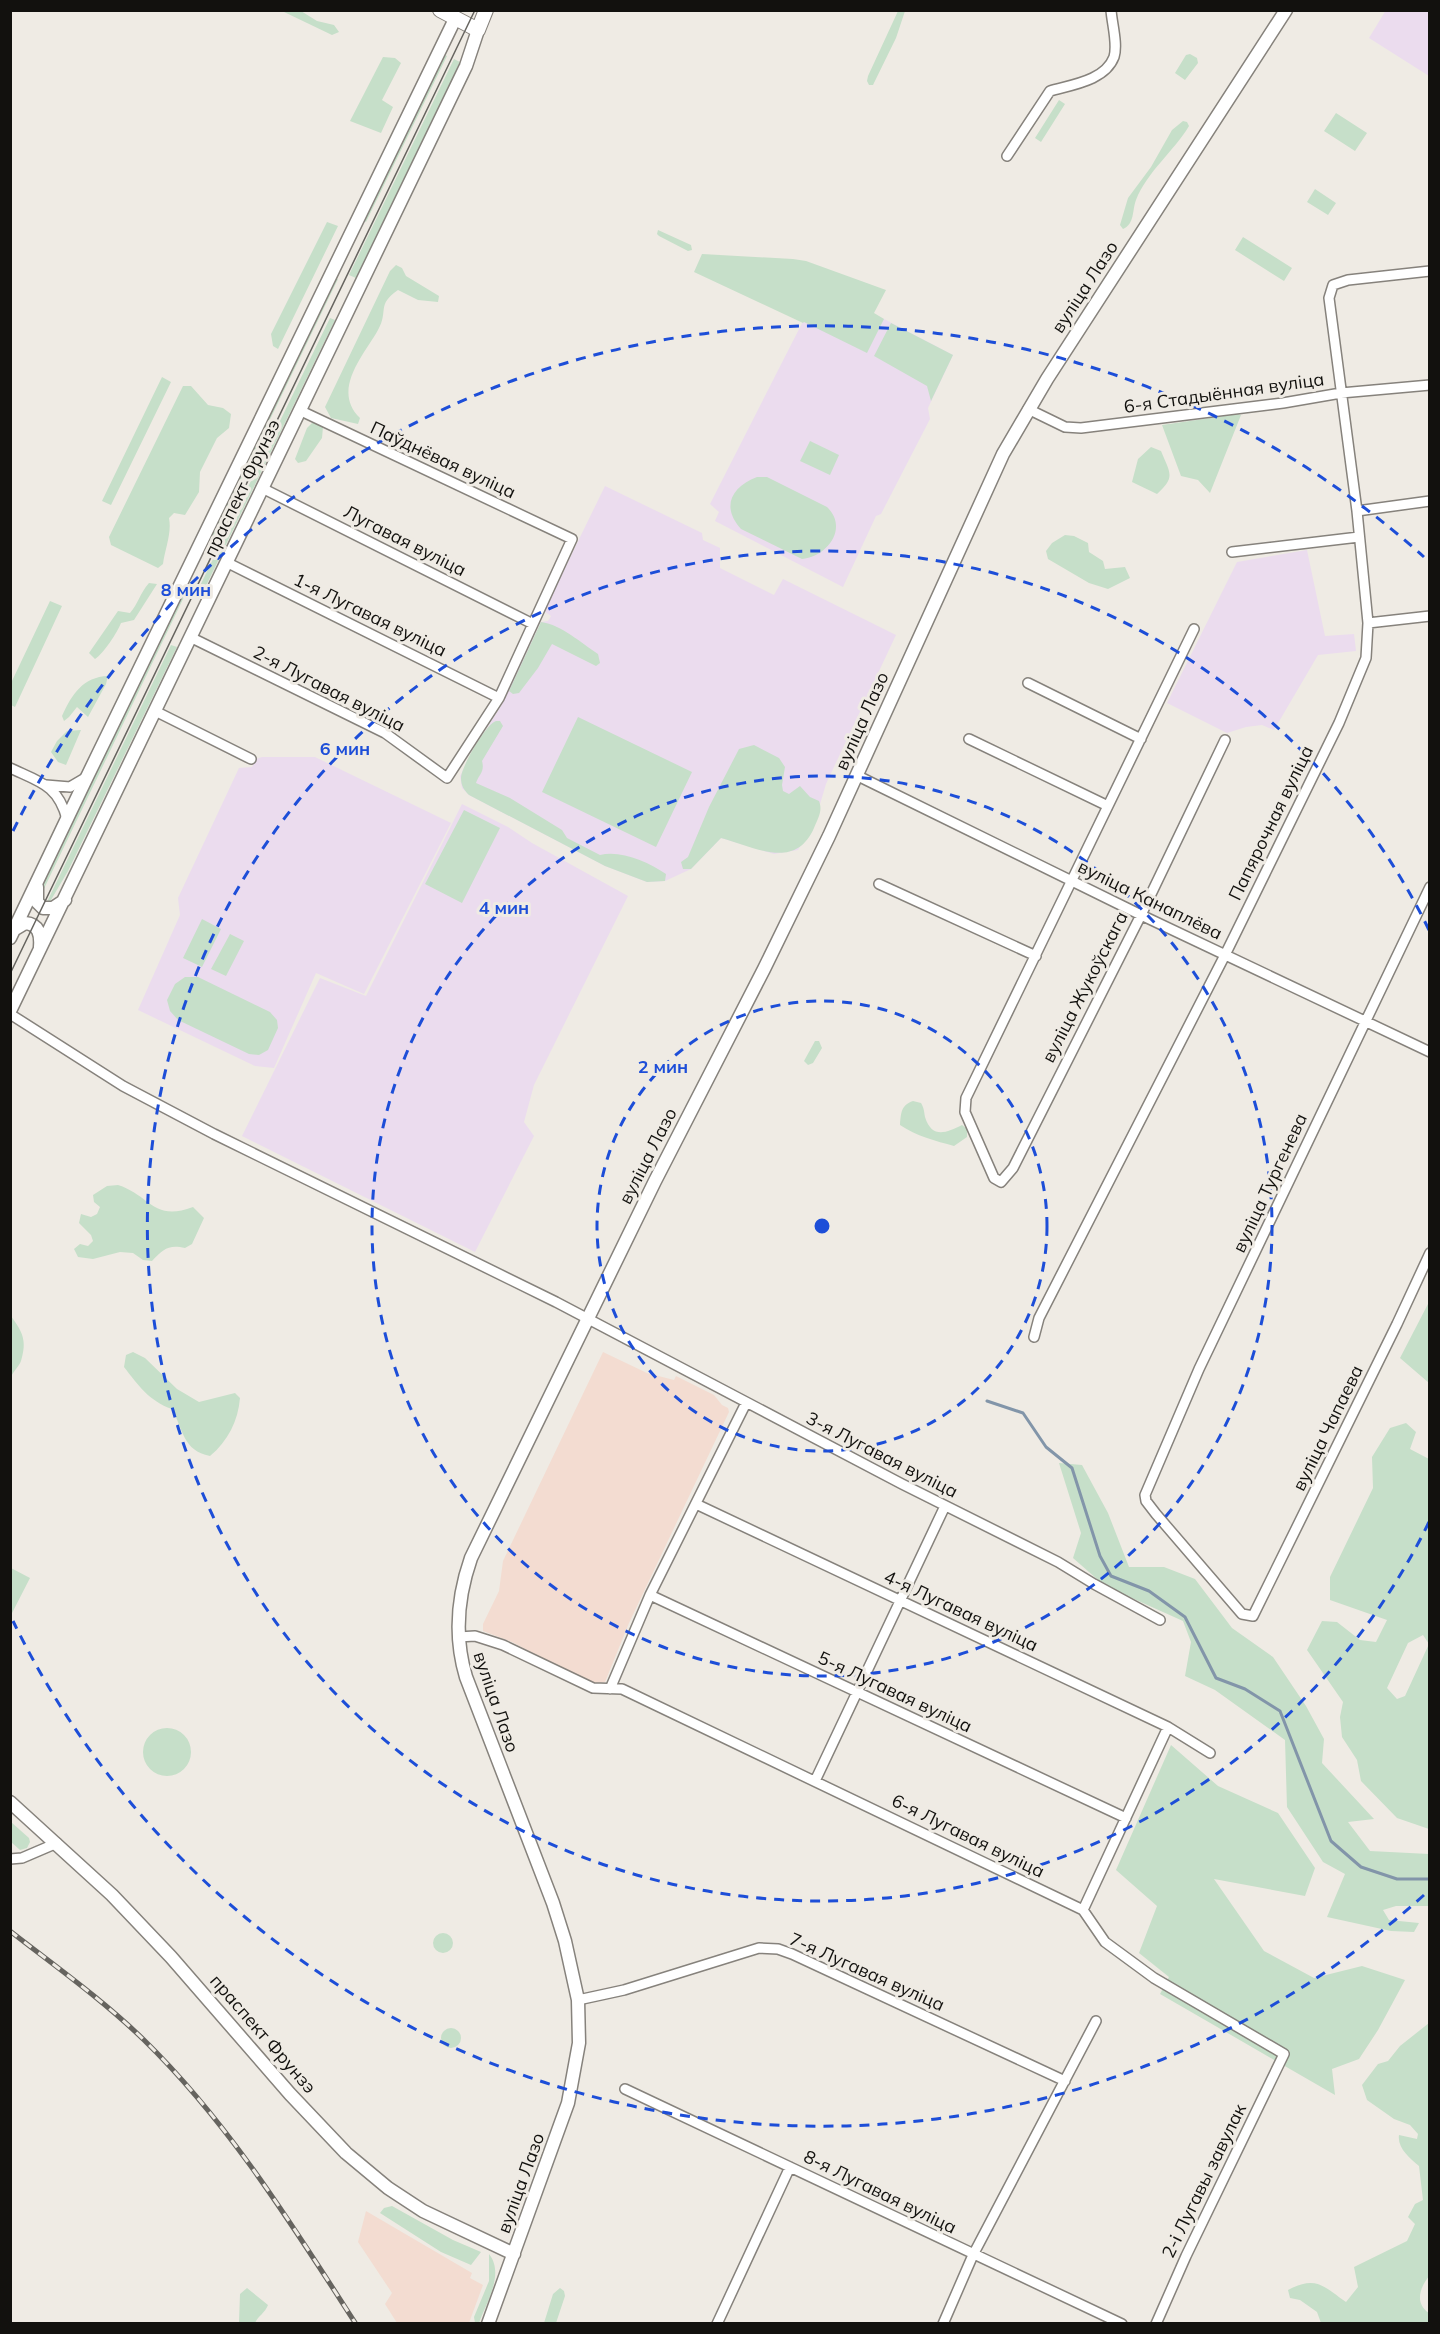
<svg xmlns="http://www.w3.org/2000/svg" width="1440" height="2334" font-family="Mulish,sans-serif">
	<style>
		.commercial { fill: #f3dcd1 }
		.education { fill: #ebdcee }
		.green { fill: #c6dfc9; fill-rule: evenodd }
		.lines { fill: none; stroke-linecap: round; stroke-linejoin: round }
		.stream { stroke: #8295a9; stroke-width: 3 }
		.street-casing { stroke: #86827c; stroke-width: 12 }
		.secondary-casing { stroke: #86827c; stroke-width: 15 }
		.primary-casing { stroke: #86827c; stroke-width: 16 }
		.street { stroke: #fff; stroke-width: 9 }
		.secondary { stroke: #fff; stroke-width: 12 }
		.primary { stroke: #fff; stroke-width: 14 }
		.tram { stroke: #66645f; stroke-width: 1.5 }
		.rail-casing { stroke: #66645f; stroke-width: 5 }
		.rail { stroke: #efebe4; stroke-width: 3; stroke-dasharray: 9; stroke-linecap: butt }
		.ring { fill: none; stroke: #1d4ed8; stroke-width: 3; stroke-dasharray: 10 8 }
		.labels { text-anchor: middle; stroke-width: 6; stroke-linejoin: round; paint-order: stroke }
		.street-label { font-size: 18px; fill: #12110e; stroke: #efebe4 }
		.centre { fill: #1d4ed8; stroke: #efebe4; stroke-width: 3 }
		.ring-label { font-size: 18px; text-anchor: middle; font-weight: bold; fill: #1d4ed8; stroke: #efebe4; stroke-width: 6; stroke-linejoin: round; paint-order: stroke }
	</style>
	<rect width="100%" height="100%" fill="#efebe4"/>
	<path class="commercial" d="M603 1352 647 1373 674 1380 676 1376 714 1395 722 1405 728 1408 729 1412 629 1623 605 1682 592 1684 512 1642 483 1631V1624L499 1591 503 1561Z
		M366 2211 472 2273 470 2278 483 2285 469 2323H397L385 2304 392 2293 358 2242Z"/>
	<path class="education" d="M1386 10 1429 11V76L1369 38Z
		M821 286 953 355 928 408 930 419 881 514 876 516 843 587 715 521 719 512 710 504Z
		M605 486 702 533 703 540 720 548V568L774 595 783 579 896 635 826 784 815 821 798 850 774 854 721 838 691 869 665 881 647 882 605 866 469 795 462 788 460 776 472 752 501 706 541 622 548 621 551 616 544 611Z
		M1307 550 1325 636 1354 634 1356 651 1318 655 1274 730 1262 725 1246 727 1227 733 1167 703 1237 562Z
		M262 757H315L451 823 364 994 316 973 274 1068 255 1066 138 1010 180 915 178 898 239 768 252 767 256 759Z
		M462 804 508 827 532 843 628 896 534 1085 524 1122 534 1136 475 1252 242 1136 320 978 366 996Z"/>
	<path class="green" d="M282 11H301L317 21 334 25 339 32 332 35Z
		M898 11H905L896 38 873 85H869L867 81 868 76Z
		M443 54 447 56 366 222 362 220Z
		M1190 54 1197 58 1198 63 1185 80 1175 73 1186 55Z
		M383 57 395 58 401 63 382 100 393 107 381 133 350 121Z
		M454 59 460 62 356 278 349 275Z
		M1059 100 1065 104 1041 142 1035 138Z
		M1336 113 1367 133 1355 151 1324 131Z
		M1183 121 1187 122 1189 126C1174 151 1147 172 1136 200 1132 210 1135 224 1123 229L1120 225 1128 198 1151 167 1172 130Z
		M1315 189 1336 203 1328 215 1307 202Z
		M327 222 338 226 278 349 273 346 271 334Z
		M658 230 691 245 692 250 688 251 659 236 657 234Z
		M1243 237 1292 268 1284 281 1235 250Z
		M702 254 793 259 806 261 886 290 874 313 884 319 867 353 804 322 803 323 694 272Z
		M396 265 402 268 406 276 439 296 438 302 418 300 398 290C376 305 389 311 378 330 364 355 331 390 360 418L358 424 331 418 325 407 390 271Z
		M334 277 338 279 213 537 209 535Z
		M330 318 335 320 202 594 197 592Z
		M891 323 953 355 931 401 927 386 874 356Z
		M162 377 171 382 111 505 102 501Z
		M183 386H191L208 405 223 408 231 414 229 428 217 438 200 472 199 492 185 515 174 513 169 518C172 533 165 549 163 564L158 568 111 545 109 537Z
		M1238 414 1241 415 1210 493 1198 480 1181 476 1162 425Z
		M312 423H316L323 427 322 438 306 461 298 463 295 459 307 428Z
		M810 441 839 455 830 475 800 461Z
		M1151 447 1161 451C1170 473 1176 477 1157 494L1132 482 1138 459Z
		M757 477H767L827 507C849 528 827 557 802 559L741 529C721 507 731 487 757 477Z
		M1065 535 1074 536 1088 543 1089 552 1103 561 1105 569 1125 567 1130 578 1108 589 1089 583 1048 559 1046 551 1052 543Z
		M149 583 157 584 134 620 121 623C117 633 104 653 95 659L89 653 118 611 130 613C138 604 140 593 149 583Z
		M181 593 185 595 39 899V894L64 836Z
		M50 601 62 606 15 707 11 705V683Z
		M541 622C562 625 581 643 598 654L600 663 596 666 552 644 538 668 519 693 513 694 509 691Z
		M171 645 177 647 68 871 48 905 45 906Z
		M108 676 106 684 88 717 77 707 69 717 64 721 62 716C72 694 83 677 108 676Z
		M578 717 692 772 656 847 542 792Z
		M496 721H500L503 726 482 761C485 772 479 774 476 783L510 798 562 830 567 838 600 855C621 850 648 862 666 874L665 881 647 882 605 866 469 795C464 790 461 786 461 778 461 767 486 724 496 721Z
		M81 730 66 765 58 762 51 752 57 741 67 731Z
		M754 745 779 758 785 767 782 785 783 791 789 794 800 786 810 797 819 801C823 811 818 818 814 828 795 871 755 847 721 838L691 869H683L681 862 688 857 709 807 739 749Z
		M464 810 500 828 462 903 425 884Z
		M202 919 221 929 202 967 183 958Z
		M230 934 244 941 226 976 211 969Z
		M185 977H198L270 1012 277 1020 278 1028 268 1050 259 1055 249 1054 178 1020 170 1011 167 1000 175 984Z
		M815 1041H819L822 1048 813 1063 808 1065 804 1061Z
		M913 1101 921 1103C924 1108 924 1111 925 1117 932 1139 946 1133 962 1125L967 1129V1137L954 1146C936 1141 916 1136 900 1125 901 1113 901 1105 913 1101Z
		M118 1185C150 1195 153 1222 193 1207L204 1218 192 1244 185 1248C169 1244 163 1249 152 1261L143 1260 133 1253 120 1252 93 1259 78 1257 74 1249 80 1244 88 1246 93 1241 91 1235 79 1223 81 1214 91 1217 97 1214 100 1207 94 1202 93 1195 107 1186Z
		M1429 1302V1383L1400 1358Z
		M11 1316C23 1333 27 1340 21 1361 19 1366 13 1372 11 1377Z
		M133 1352 145 1358 177 1389 199 1402 235 1393 240 1398C238 1421 228 1441 210 1456 183 1451 183 1429 172 1409 149 1401 138 1385 124 1367L126 1355Z
		M1406 1423 1416 1432 1410 1449 1429 1459V1829L1397 1818 1361 1781 1357 1760 1342 1737 1340 1717 1343 1702 1307 1650 1322 1621 1337 1622 1360 1640 1376 1642 1387 1620 1330 1600V1577L1373 1488 1372 1457 1390 1428ZM1423 1635 1429 1644 1405 1696 1397 1699 1387 1688 1408 1643Z
		M1059 1463 1082 1465 1108 1513 1129 1567H1164L1195 1579 1232 1628 1273 1657 1306 1706 1324 1739 1322 1763 1374 1819 1348 1822 1370 1851 1429 1854V1906H1396L1383 1910 1389 1920 1419 1923 1414 1932 1391 1931 1327 1917 1345 1874 1323 1862 1287 1807 1285 1740 1215 1690 1185 1676 1191 1642 1183 1621 1105 1586 1073 1558 1081 1533Z
		M11 1568 30 1578 11 1615Z
		M143 1752a24 24 0 1 1 48 0a24 24 0 1 1-48 0Z
		M1171 1745 1218 1786 1278 1813 1315 1868 1305 1896 1214 1879 1264 1951 1314 1978 1362 1966 1405 1980 1378 2030 1359 2059 1332 2069 1335 2095 1160 1994 1169 1977 1139 1953 1157 1906 1116 1870Z
		M11 1822 29 1838 30 1842 27 1848 20 1850 11 1842Z
		M433 1943a10 10 0 1 1 20 0a10 10 0 1 1-20 0Z
		M1429 2023 1430 2275C1420 2287 1414 2303 1429 2313V2323H1321L1317 2312 1300 2300 1290 2298 1288 2290C1316 2275 1323 2286 1346 2302L1358 2287 1354 2267 1407 2241 1415 2224 1408 2217 1415 2204 1423 2200 1419 2166C1410 2158 1397 2148 1399 2135L1417 2139 1418 2134 1410 2125 1394 2119 1367 2100 1362 2085 1378 2064 1388 2061 1400 2046Z
		M441 2038a10 10 0 1 1 20 0a10 10 0 1 1-20 0Z
		M392 2206 453 2240 481 2252 471 2265 441 2252 380 2213 384 2208Z
		M489 2254C505 2274 486 2303 479 2323H475L474 2317 489 2281Z
		M247 2288 268 2305C265 2313 258 2316 255 2323H239L240 2294Z
		M560 2288 564 2291 565 2296 556 2323H544L553 2294Z"/>
	<g class="lines">
		<path class="stream" d="M987 1401 1023 1413 1046 1447 1072 1468 1100 1556 1111 1576 1149 1591 1185 1617 1216 1678 1245 1689 1280 1711 1331 1841 1361 1867 1397 1879H1430"/>
		<defs>
			<path id="street" d="M1007 156 1050 91C1070 85 1105 81 1114 57 1118 44 1112 24 1111 10
				M1028 409 1065 427 1081 428 1283 403 1341 393 1430 385
				M262 488 533 624
				M1357 511 1430 501
				M1232 552 1359 537
				M226 562 499 698
				M1368 623 1430 616
				M1194 629 966 1098 965 1112 994 1178 1001 1182 1013 1168 1141 915 1225 740
				M190 637 385 733 447 778 499 698 572 539 299 410
				M1028 683 1141 739
				M155 711 251 759
				M969 739 1108 806
				M10 768C40 782 58 785 67 819
				M858 776 1141 915 1430 1052
				M46 785 70 787 87 777
				M879 884 1036 956
				M1430 887 1199 1369 1145 1495 1146 1501 1156 1514 1242 1614 1253 1616 1397 1324 1430 1253
				M10 1014 123 1086 214 1134 556 1302 902 1484 1058 1562 1094 1584 1160 1620
				M1034 1337 1039 1318 1225 955 1339 723 1366 658 1368 623 1357 511 1329 298 1333 285 1348 280 1430 271
				M696 1504 1168 1727 1210 1753
				M650 1595 1126 1818
				M458 1637 475 1636 503 1645 593 1688 622 1689 1083 1910 1105 1942 1154 1978 1284 2054 1186 2256 1156 2324
				M610 1689 650 1595 746 1403
				M815 1781 945 1506
				M10 1859 22 1858 57 1843
				M1083 1910 1168 1727
				M578 2000 624 1990 759 1948 778 1949 792 1954 1065 2081
				M625 2089 1122 2324
				M717 2324 790 2167
				M943 2324 973 2255 1096 2021"/>
			<path id="secondary" d="M37 887V902L43 908H53L65 900
				M15 929 25 923C39 924 41 935 40 947
				M10 938 87 777 455 19
				M10 1011 466 66 478 30
				M10 1802 112 1895 171 1957 290 2094 346 2153 388 2188 423 2211 514 2254
				M488 2324 568 2103 579 2043 578 2000 565 1941 553 1903 466 1677C454 1637 457 1598 471 1558L655 1181 764 969 829 836 1003 454 1047 379 1286 10"/>
			<path id="primary" d="M440 10 478 30 486 10"/>
		</defs>
		<use href="#street" class="street-casing"/>
		<use href="#secondary" class="secondary-casing"/>
		<use href="#primary" class="primary-casing"/>
		<use href="#street" class="street"/>
		<use href="#secondary" class="secondary"/>
		<use href="#primary" class="primary"/>
		<path class="tram" d="M10 974 475 10"/>
		<defs>
			<path id="rail" d="M10 1931C55 1966 103 2000 144 2040 229 2123 292 2225 356 2324"/>
		</defs>
		<use href="#rail" class="rail-casing"/>
		<use href="#rail" class="rail"/>
	</g>
	<g class="ring">
		<circle cx="822" cy="1226" r="225"/>
		<circle cx="822" cy="1226" r="450"/>
		<path d="M1429 1522A675 675 0 1 1 1429 930"/>
		<path d="M1424 1895A900 900 0 0 1 13 1621M13 831A900 900 0 0 1 1424 557"/>
	</g>
	<g class="labels">
		<g class="street-label">
			<text transform="translate(1085 287) rotate(-57)" y="6">вуліца Лазо</text>
			<text transform="translate(1224 393) rotate(-8)" y="6">6-я Стадыённая вуліца</text>
			<text transform="translate(443 460) rotate(25)" y="6">Паўднёвая вуліца</text>
			<text transform="translate(242 488) rotate(-64)" y="6">праспект Фрунзэ</text>
			<text transform="translate(405 541) rotate(27)" y="6">Лугавая вуліца</text>
			<text transform="translate(370 615) rotate(26)" y="6">1-я Лугавая вуліца</text>
			<text transform="translate(329 689) rotate(27)" y="6">2-я Лугавая вуліца</text>
			<text transform="translate(862 721) rotate(-66)" y="6">вуліца Лазо</text>
			<text transform="translate(1271 823) rotate(-64)" y="6">Папярочная вуліца</text>
			<text transform="translate(1150 900) rotate(26)" y="6">вуліца Канаплёва</text>
			<text transform="translate(1085 987) rotate(-63)" y="6">вуліца Жукоўскага</text>
			<text transform="translate(648 1156) rotate(-63)" y="6">вуліца Лазо</text>
			<text transform="translate(1270 1183) rotate(-65)" y="6">вуліца Тургенева</text>
			<text transform="translate(1328 1428) rotate(-64)" y="6">вуліца Чапаева</text>
			<text transform="translate(882 1455) rotate(27)" y="6">3-я Лугавая вуліца</text>
			<text transform="translate(961 1611) rotate(25)" y="6">4-я Лугавая вуліца</text>
			<text transform="translate(895 1692) rotate(25)" y="6">5-я Лугавая вуліца</text>
			<text transform="translate(496 1702) rotate(71)" y="6">вуліца Лазо</text>
			<text transform="translate(968 1836) rotate(26)" y="6">6-я Лугавая вуліца</text>
			<text transform="translate(867 1972) rotate(24)" y="6">7-я Лугавая вуліца</text>
			<text transform="translate(263 2034) rotate(49)" y="6">праспект Фрунзэ</text>
			<text transform="translate(1204 2181) rotate(-64)" y="6">2-і Лугавы завулак</text>
			<text transform="translate(521 2183) rotate(-70)" y="6">вуліца Лазо</text>
			<text transform="translate(880 2192) rotate(26)" y="6">8-я Лугавая вуліца</text>
		</g>
	</g>
	<circle cx="822" cy="1226" r="9" class="centre"/>
	<g class="ring-label">
		<text x="186" y="596">8 мин</text>
		<text x="345" y="755">6 мин</text>
		<text x="504" y="914">4 мин</text>
		<text x="663" y="1073">2 мин</text>
	</g>
	<rect width="1440" height="2334" fill="none" stroke="#12110e" stroke-width="24"/>
</svg>
